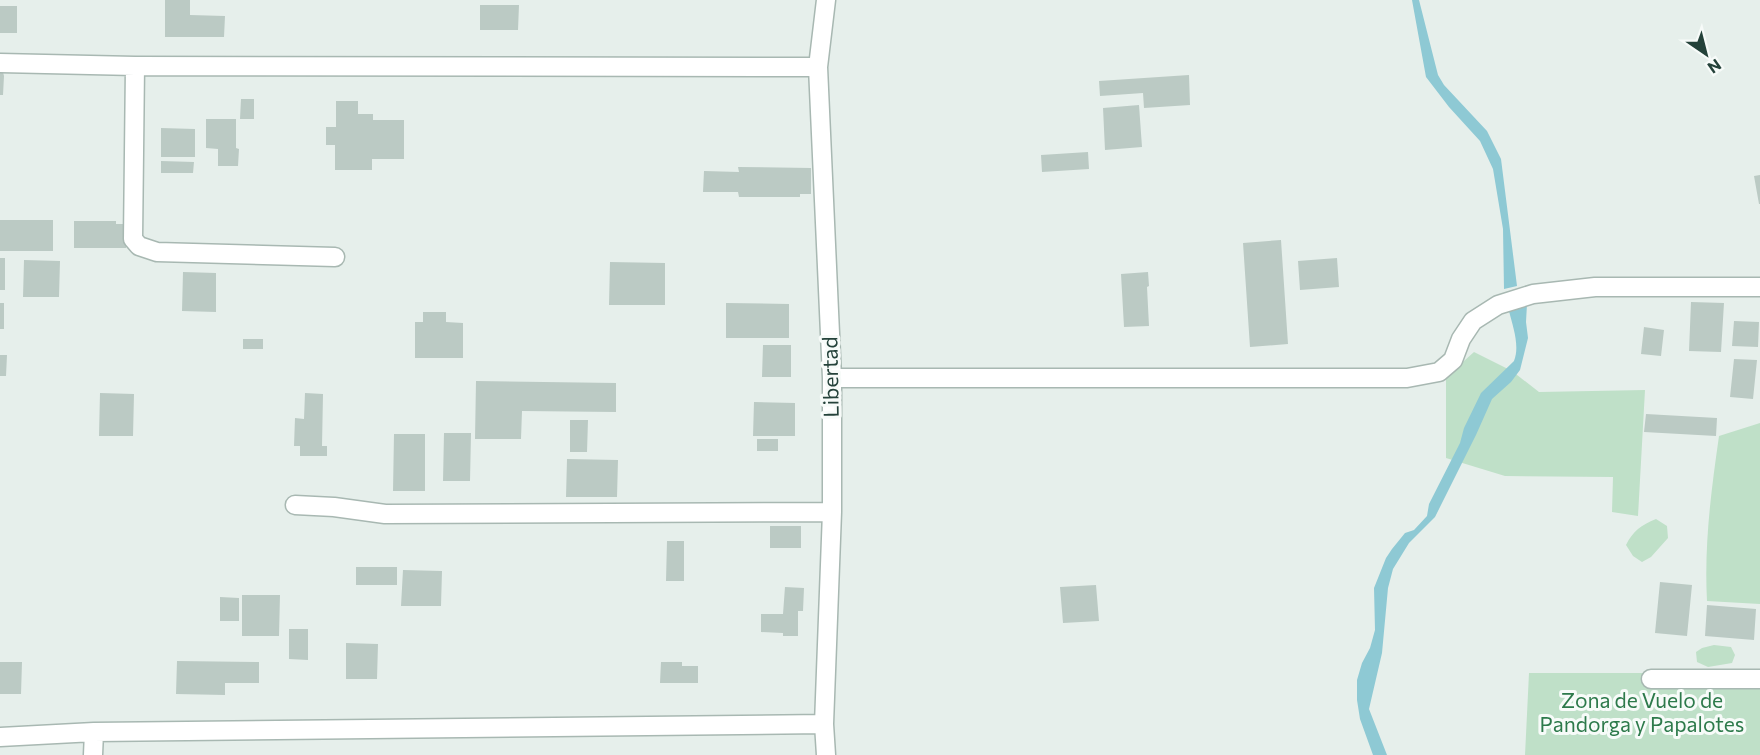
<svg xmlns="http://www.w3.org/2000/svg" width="1760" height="755" font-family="Commissioner,sans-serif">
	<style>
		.green { fill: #bfe0c8 }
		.water { fill: #8ec9d4 }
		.building { fill: #bbcac4 }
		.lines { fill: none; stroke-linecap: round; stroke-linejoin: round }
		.minor-casing { stroke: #a8b8b2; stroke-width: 21 }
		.minor { stroke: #fff; stroke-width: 18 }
		.labels { text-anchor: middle; stroke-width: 6; stroke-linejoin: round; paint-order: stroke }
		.street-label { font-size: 21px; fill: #24423a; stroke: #f7fbf9 }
		.park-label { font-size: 21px; fill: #2d7a4b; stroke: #f7fbf9 }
	</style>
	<rect width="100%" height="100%" fill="#e6efeb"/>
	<path class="green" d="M1474 352 1512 371 1539 392 1645 390 1638 516 1612 512 1613 477 1505 476 1446 458V377Z
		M1760 423V604L1707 601C1704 545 1711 492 1719 436Z
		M1656 519 1667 526 1668 538 1651 557 1642 562 1633 556 1626 545C1633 531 1641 525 1656 519Z
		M1714 645 1731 647 1735 655 1732 663 1708 667 1697 662 1696 652 1702 648Z
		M1529 673H1760V755H1525Z"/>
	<path class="water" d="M1412 0H1419L1438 75 1444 85 1487 131 1501 159 1517 286 1504 289 1503 229 1493 169 1480 141 1449 107 1426 77Z
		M1527 304 1526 322 1528 338 1520 370 1511 382 1492 399 1476 435 1435 517 1409 543 1393 569 1388 588 1382 653 1369 709 1387 755H1373L1360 719 1357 700V680L1362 663 1370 648 1375 630 1374 588 1386 558 1392 549 1405 533 1414 530 1427 516 1429 504 1460 443 1464 428 1481 393 1514 361C1520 346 1513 327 1509 311Z"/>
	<path class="building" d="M165 0H190V15L225 16 224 37H165Z
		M480 5H519L518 30H480Z
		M0 6H17V33H0Z
		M0 68H2L4 76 3 95H0Z
		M1189 75 1190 105 1144 108 1143 93 1100 96 1099 81Z
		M241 99H254V119H240Z
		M336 101H358V114H373V120H404V159H372V170H335V145H326V127H336Z
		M1139 105 1142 147 1105 150 1103 108Z
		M206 119H236V148L239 149 238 166H218V149L206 148Z
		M161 128 195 129V157H161Z
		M1088 152 1089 169 1042 172 1041 155Z
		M161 161 194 162 193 173H161Z
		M738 167 811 168V194H800V197H739L738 192H703L704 171 739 172Z
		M1760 175V204H1759L1754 176Z
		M0 220H53V251H0Z
		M74 221H116V224H126V248H74Z
		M1281 240 1288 344 1250 347 1243 243Z
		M0 258H5V290H0Z
		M1337 258 1339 287 1300 290 1298 261Z
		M24 260 60 261 59 297H23Z
		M610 262 665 263V305H609Z
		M183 272 216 273V312L182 311Z
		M1148 272 1149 286 1147 287 1149 326 1124 327 1121 274Z
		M1691 302 1724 303 1721 352 1689 351Z
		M0 303H4V329H0Z
		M726 303 789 304V338H726Z
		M423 312H446V322L463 323V358H415V322H423Z
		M1734 321 1759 322 1758 347 1732 346Z
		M1644 327 1664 330 1661 356 1641 354Z
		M243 339H263V349H243Z
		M763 345H791V377H762Z
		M0 355H7L6 376H0Z
		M1734 359 1757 360 1753 399 1730 397Z
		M476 381 616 383V412L522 411 521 439H475Z
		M100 393 134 394 133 436H99Z
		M305 393 323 394 322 446H327V456H300V446H294L295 418 304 419Z
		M754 402 795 403V436H753Z
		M1646 414 1717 418 1716 436 1644 432Z
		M570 420H588L587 452H570Z
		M444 433H471L470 481H443Z
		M394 434H425V491H393Z
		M757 439H778V451H757Z
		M567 459 618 460 617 497H566Z
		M770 526H801V548H770Z
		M667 541H684V581H666Z
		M356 567H397V585H356Z
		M403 570 442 571 441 606H401Z
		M1660 582 1692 585 1687 636 1655 633Z
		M1096 585 1099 621 1063 623 1060 587Z
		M785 587 804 588 803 611H798V636H783V633L761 632V614H783Z
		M242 595H280L279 636H242Z
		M220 597 239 598V621H220Z
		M1707 605 1756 609 1754 640 1705 636Z
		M289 629H308V660L289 659Z
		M346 643 378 644 377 679H346Z
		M177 661 259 662V683H225V695L176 694Z
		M0 662H22L21 694H0Z
		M661 662H682V666H698V683H660Z"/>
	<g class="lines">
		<defs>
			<path id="minor" d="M0 63 135 66 818 67
				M135 66 133 239 139 246 157 252 335 257
				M832 378H1407L1439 372 1453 360 1461 339 1473 321 1498 305 1533 294 1595 287H1760
				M295 505 334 507 385 514 832 512
				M1651 679H1760
				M0 737 94 732 824 724
				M93 755 94 732
				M826 755 824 724 832 512V378L818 67 826 0"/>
		</defs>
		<use href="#minor" class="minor-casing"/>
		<use href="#minor" class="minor"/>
	</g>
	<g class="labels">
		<g class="street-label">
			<text transform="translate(831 377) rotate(-91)" y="7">Libertad</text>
		</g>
		<g class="park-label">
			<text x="1642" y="708">Zona de Vuelo de<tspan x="1642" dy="24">Pandorga y Papalotes</tspan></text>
		</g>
	</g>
	<g transform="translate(1706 54) rotate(145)" stroke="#f7fbf9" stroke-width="4.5" paint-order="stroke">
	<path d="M0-4.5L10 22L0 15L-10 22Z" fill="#24423a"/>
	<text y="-9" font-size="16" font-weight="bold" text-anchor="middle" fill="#24423a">N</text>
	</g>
</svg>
